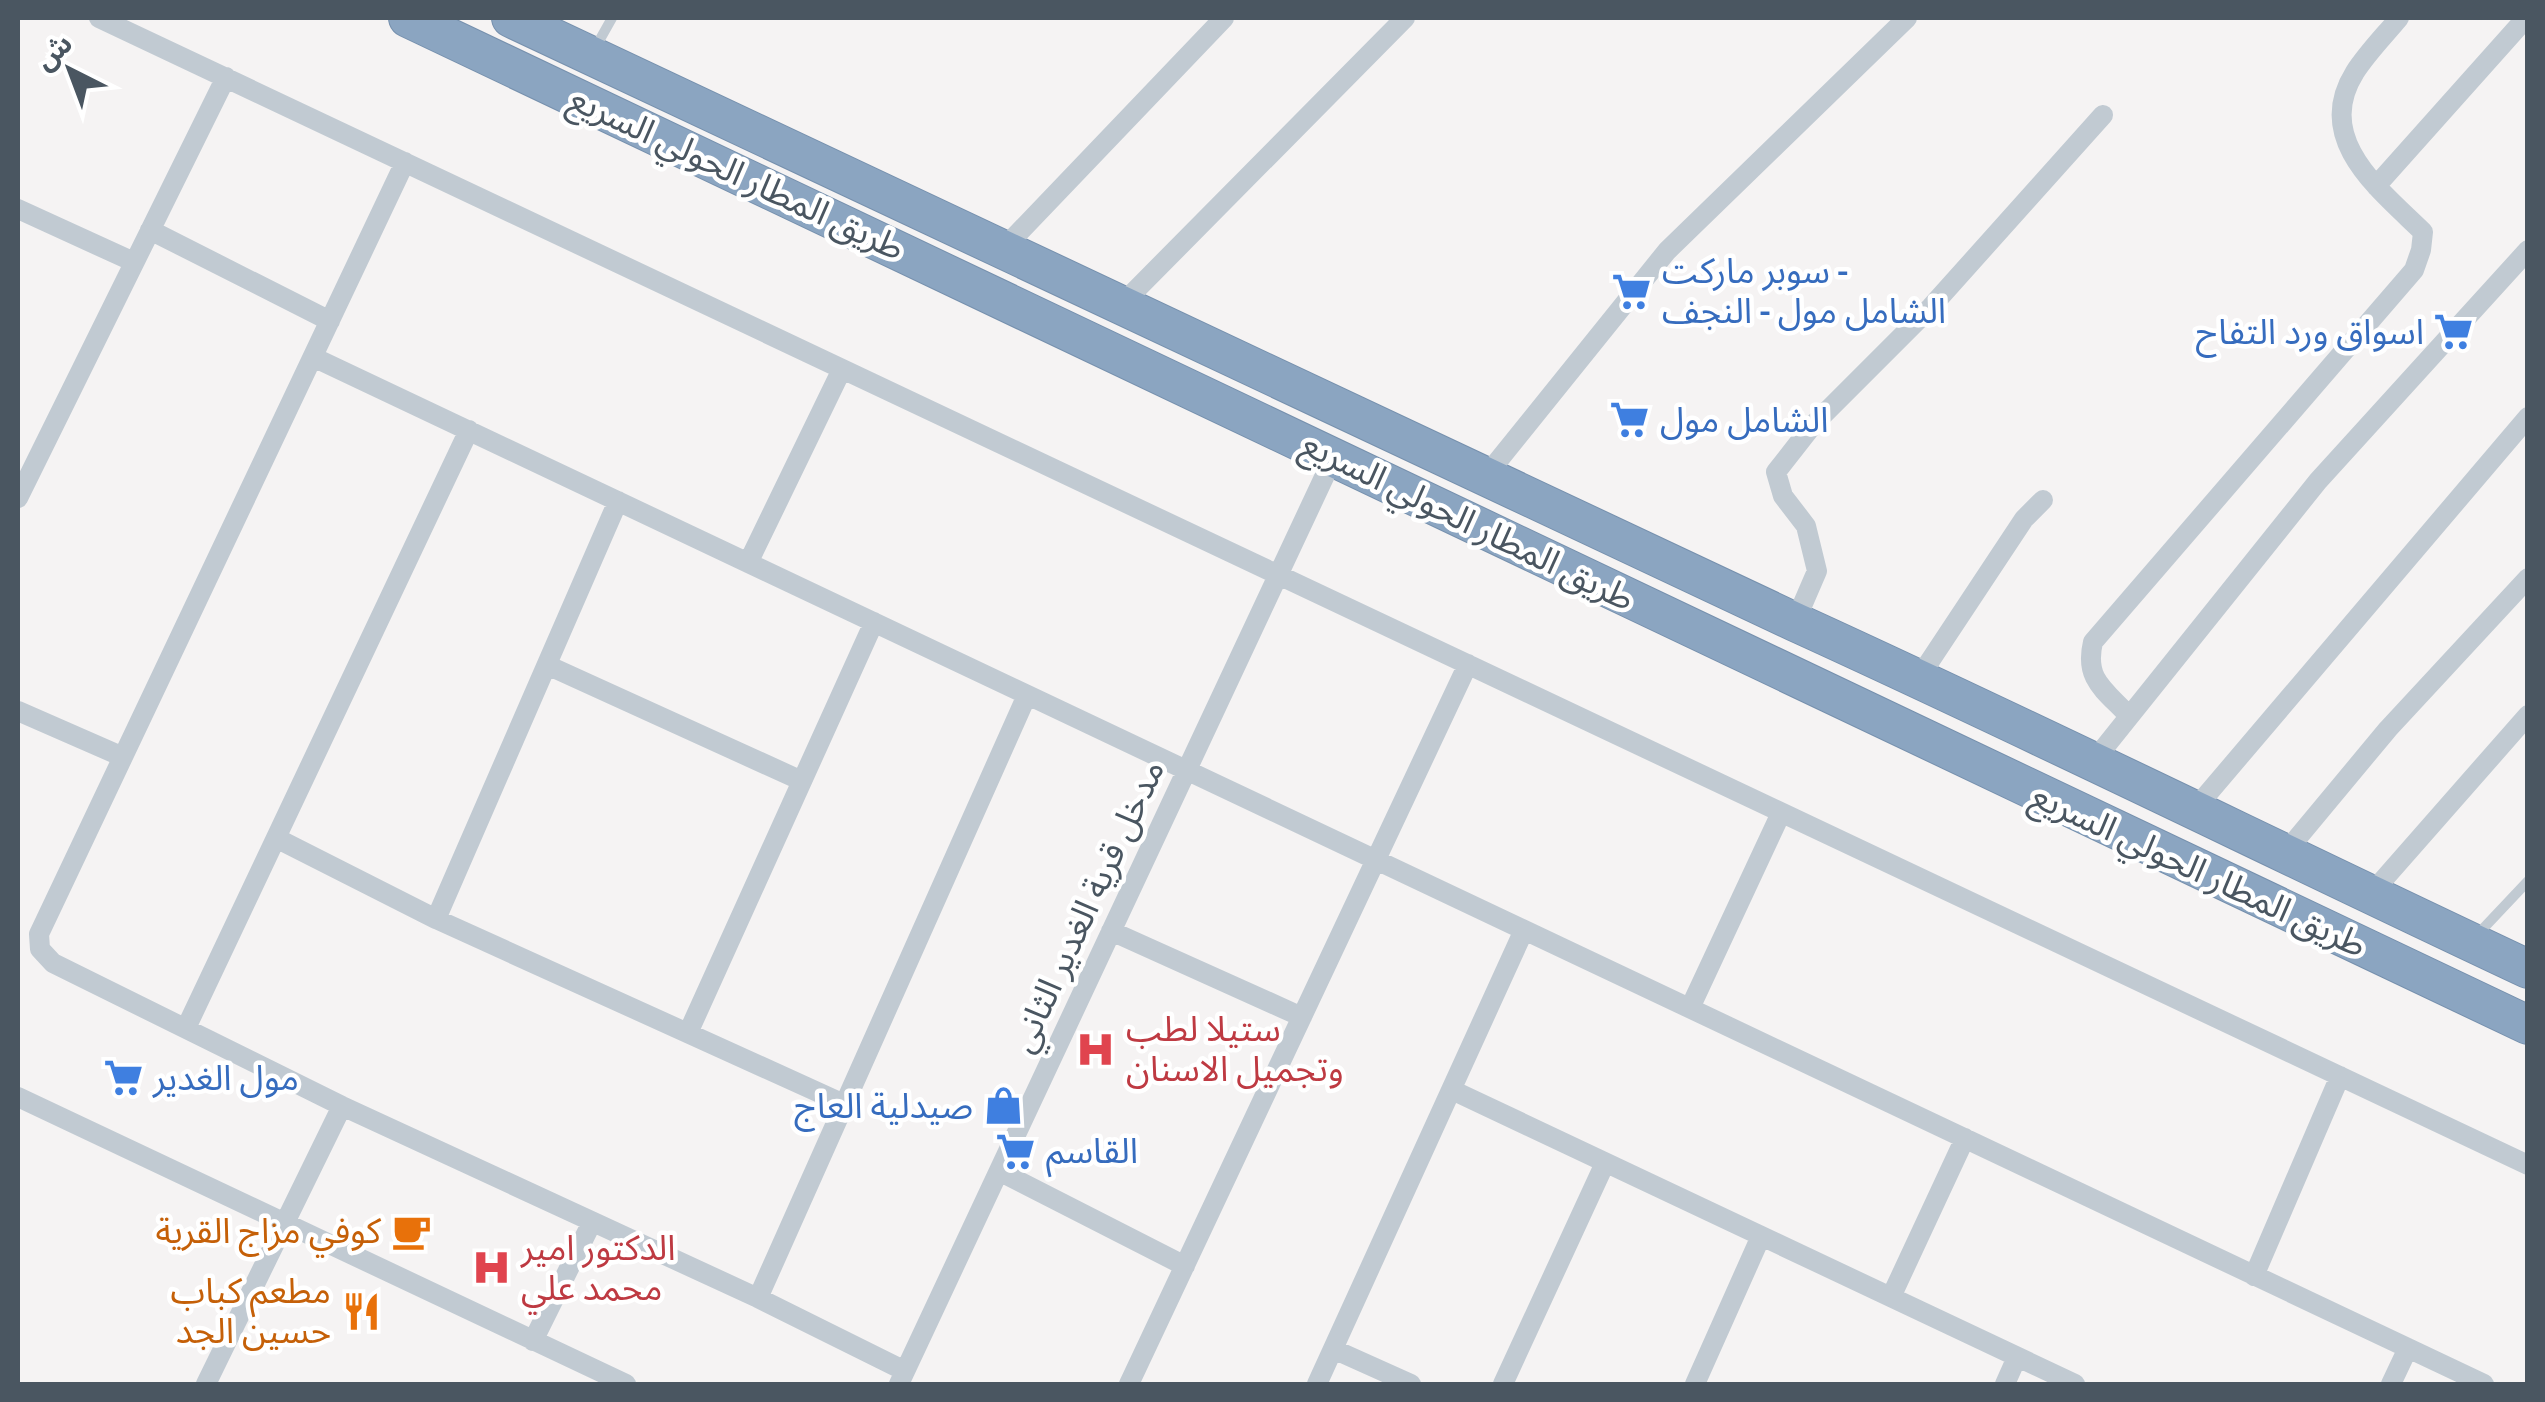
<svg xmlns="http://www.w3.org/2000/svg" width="2545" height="1402" font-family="'Archivo Narrow','Noto Sans Arabic',sans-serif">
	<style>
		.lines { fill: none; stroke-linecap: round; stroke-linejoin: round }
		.highway-casing { stroke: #7690ad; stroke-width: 40 }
		.lane { stroke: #c1cad2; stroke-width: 10 }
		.street { stroke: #c1cad2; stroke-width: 20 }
		.highway { stroke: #8ba5c1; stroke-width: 38 }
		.labels { text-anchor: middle; stroke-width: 9; stroke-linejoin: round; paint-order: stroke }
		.street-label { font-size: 35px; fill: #4a5661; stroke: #fff }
		.shop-label { font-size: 35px; fill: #366cbe; stroke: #fff; text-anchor: start }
		.health-label { font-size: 35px; fill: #be3a42; stroke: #fff; text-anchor: start }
		.food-label { font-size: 35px; fill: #c56008; stroke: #fff; text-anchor: end }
	</style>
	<rect width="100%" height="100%" fill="#f5f3f3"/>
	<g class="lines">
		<defs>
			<path id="highway" d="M408 18 2528 1025
				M511 18 1795 622C2041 734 2283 854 2528 969"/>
		</defs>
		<use href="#highway" class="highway-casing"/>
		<path class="lane" d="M594 50 612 18
			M2478 934 2528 881"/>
		<path class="street" d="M99 18 2528 1165
			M405 162 39 934 40 949 53 963 342 1106 758 1298 905 1371
			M2376 186 2526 18
			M18 209 134 262
			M150 230 330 321
			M1003 249 1224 18
			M1121 305 1405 18
			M313 357 2484 1384
			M1485 477 1667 251 1907 18
			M18 498 226 77
			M748 563 842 369
			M1795 622 1817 571 1806 526 1783 496 1776 472 1812 426 1931 307 2103 115
			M547 665 802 781
			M1918 679 2024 519 2043 500
			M18 711 123 757
			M2129 716C2105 690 2084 680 2093 642L2414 270 2421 250 2423 232C2379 189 2313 139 2355 72 2368 52 2385 35 2399 18
			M2092 763 2318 481 2528 250
			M2193 811 2528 417
			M276 838 436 919 844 1104
			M2284 854 2388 729 2528 578
			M2369 896 2528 715
			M436 919 618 501
			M1111 931 1302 1017
			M1690 1008 1781 813
			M186 1028 469 430
			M688 1033 874 622
			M1452 1090 2075 1384
			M18 1097 626 1384
			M999 1171 1185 1266
			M2254 1276 2340 1076
			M1891 1297 1965 1138
			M758 1298 1027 695
			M533 1341 591 1224
			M1333 1349 1411 1384
			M206 1384 342 1106
			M899 1384 1334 456
			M1129 1384 1468 664
			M1317 1384 1524 930
			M1503 1384 1605 1163
			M1695 1384 1761 1236
			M2005 1384 2017 1357
			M2391 1384 2408 1348"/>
		<use href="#highway" class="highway"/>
	</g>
	<defs>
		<symbol id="supermarket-bare" viewBox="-9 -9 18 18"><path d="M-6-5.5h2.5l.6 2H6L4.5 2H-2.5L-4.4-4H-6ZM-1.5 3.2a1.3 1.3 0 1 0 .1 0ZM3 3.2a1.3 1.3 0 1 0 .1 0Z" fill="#3f7fe0" stroke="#fff" stroke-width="2.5" paint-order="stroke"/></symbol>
		<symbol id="hospital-bare" viewBox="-9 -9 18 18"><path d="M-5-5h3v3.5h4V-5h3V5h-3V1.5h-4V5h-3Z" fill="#e0444e" stroke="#fff" stroke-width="2.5" paint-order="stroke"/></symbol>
		<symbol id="shop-bare" viewBox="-9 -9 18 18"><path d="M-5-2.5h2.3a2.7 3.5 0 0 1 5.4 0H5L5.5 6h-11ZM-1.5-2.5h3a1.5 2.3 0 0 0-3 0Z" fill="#3f7fe0" stroke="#fff" stroke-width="2.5" paint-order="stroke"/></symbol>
		<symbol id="cafe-bare" viewBox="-9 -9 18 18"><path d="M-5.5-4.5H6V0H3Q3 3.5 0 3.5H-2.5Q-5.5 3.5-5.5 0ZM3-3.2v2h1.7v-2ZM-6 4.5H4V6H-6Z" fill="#e8710a" stroke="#fff" stroke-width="2.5" paint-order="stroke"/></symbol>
		<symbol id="restaurant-bare" viewBox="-9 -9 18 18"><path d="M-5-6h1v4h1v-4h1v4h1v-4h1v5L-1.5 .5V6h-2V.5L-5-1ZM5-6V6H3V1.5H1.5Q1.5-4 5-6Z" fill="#e8710a" stroke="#fff" stroke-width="2.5" paint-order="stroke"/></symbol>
	</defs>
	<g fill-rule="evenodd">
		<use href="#supermarket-bare" x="1604" y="264" width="55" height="55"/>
		<use href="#supermarket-bare" x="2426" y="304" width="55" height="55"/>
		<use href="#supermarket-bare" x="1602" y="392" width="55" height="55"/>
		<use href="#hospital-bare" x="1068" y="1022" width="55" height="55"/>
		<use href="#supermarket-bare" x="96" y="1050" width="55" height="55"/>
		<use href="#shop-bare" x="976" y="1078" width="55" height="55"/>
		<use href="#supermarket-bare" x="988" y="1124" width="55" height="55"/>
		<use href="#cafe-bare" x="384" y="1204" width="55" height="55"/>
		<use href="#hospital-bare" x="464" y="1240" width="55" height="55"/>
		<use href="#restaurant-bare" x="334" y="1284" width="55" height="55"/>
	</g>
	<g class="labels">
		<g class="street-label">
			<text transform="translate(737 173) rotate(25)" y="12">طريق المطار الحولي السريع</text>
			<text transform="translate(1468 521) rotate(26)" y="12">طريق المطار الحولي السريع</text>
			<text transform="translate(2199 870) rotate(25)" y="12">طريق المطار الحولي السريع</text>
			<text transform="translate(1087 906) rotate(-65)" y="12">مدخل قرية الغدير الثاني</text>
		</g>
		<g class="shop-label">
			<text x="1662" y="283">سوبر ماركت -<tspan x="1662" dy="40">الشامل مول - النجف</tspan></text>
			<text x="2424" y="344" text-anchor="end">اسواق ورد التفاح</text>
			<text x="1660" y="432">الشامل مول</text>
			<text x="153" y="1090">مول الغدير</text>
			<text x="973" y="1118" text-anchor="end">صيدلية العاج</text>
			<text x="1046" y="1163">القاسم</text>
		</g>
		<g class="health-label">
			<text x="1126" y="1041">ستيلا لطب<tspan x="1126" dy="40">وتجميل الاسنان</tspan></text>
			<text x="521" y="1260">الدكتور امير<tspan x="521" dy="40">محمد علي</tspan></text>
		</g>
		<g class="food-label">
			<text x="381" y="1243">كوفي مزاج القرية</text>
			<text x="331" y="1303">مطعم كباب<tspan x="331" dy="40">حسين الجد</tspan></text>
		</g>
	</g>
	<rect width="2545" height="1402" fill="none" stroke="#4a5661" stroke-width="40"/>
	<g transform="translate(70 70) rotate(318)" stroke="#ffffff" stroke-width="8" paint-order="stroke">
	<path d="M0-8L18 38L0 25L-18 38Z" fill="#4a5661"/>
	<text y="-15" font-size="28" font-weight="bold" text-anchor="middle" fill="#4a5661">ش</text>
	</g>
</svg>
